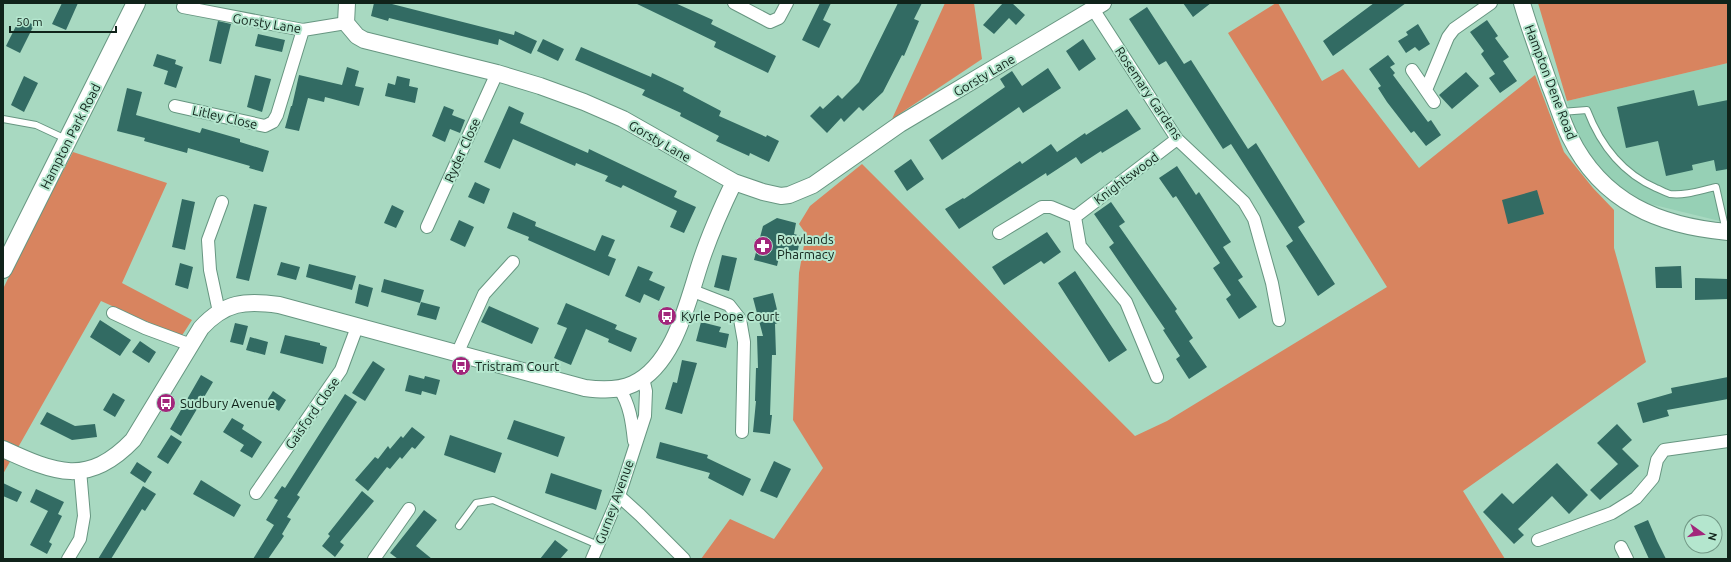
<svg xmlns="http://www.w3.org/2000/svg" width="1731" height="562" font-family="Ubuntu,sans-serif">
	<style>
		.built { fill: #96d0b5 }
		.green { fill: #d8845f }
		.building { fill: #326b63 }
		.lines { fill: none; stroke-linecap: round; stroke-linejoin: round }
		.service-casing { stroke: #679681; stroke-width: 8 }
		.minor-casing { stroke: #679681; stroke-width: 14 }
		.tertiary-casing { stroke: #679681; stroke-width: 18 }
		.secondary-casing { stroke: #679681; stroke-width: 20 }
		.service { stroke: #fff; stroke-width: 6 }
		.minor { stroke: #fff; stroke-width: 12 }
		.tertiary { stroke: #fff; stroke-width: 16 }
		.secondary { stroke: #fff; stroke-width: 18 }
		.labels { text-anchor: middle; stroke-width: 4; stroke-linejoin: round; paint-order: stroke }
		.street-label { font-size: 13px; fill: #10231a; stroke: #b4e6ce }
		.poi-label { font-size: 13px; fill: #10231a; stroke: #b4e6ce; text-anchor: start }
	</style>
	<rect width="100%" height="100%" fill="#a8d9c1"/>
	<path class="built" d="M1728 63V223L1646 203 1607 178 1578 137 1567 101Z"/>
	<path class="green" d="M945 3H974L982 59 892 119Z
		M1276 3H1278L1322 81 1343 69 1419 168 1535 75 1564 152 1593 188 1614 210V248L1646 362 1463 491 1505 559H701L730 519 774 539 823 468 793 420 799 273 806 234 799 224 810 206 862 164 1135 436 1167 421 1387 287 1228 33Z
		M1538 3H1728V63L1567 101Z
		M73 152 167 183 122 283 192 320 181 337 101 301 3 474V289L22 249Z"/>
	<path class="building" d="M62 3H78L66 30 52 24Z
		M374 3H388L514 35 515 31 537 41 531 54 499 39 498 45 389 18 388 21 371 16Z
		M635 3H675L713 20 711 24 776 56 768 73 714 47 716 42Z
		M820 3H831L823 20 831 24 819 48 802 40Z
		M898 3H922L914 19 919 21 904 56 902 55 883 92 863 111 859 107 844 122 841 118 827 133 810 116 820 106 823 109 838 95 842 99 859 82Z
		M1003 3H1012L1025 15 1016 25 1009 18 994 34 983 25Z
		M1183 3H1211L1193 17Z
		M1374 3H1406L1333 56 1323 41Z
		M1147 7 1184 64 1191 60 1248 149 1256 143 1305 222 1298 227 1335 284 1318 296 1286 246 1293 241 1231 144 1223 149 1166 61 1159 65 1129 19Z
		M20 18 34 25 20 53 6 46Z
		M1487 20 1498 36 1495 38 1509 57 1503 61 1517 81 1500 93 1489 78 1495 74 1481 54 1484 51 1470 32Z
		M218 21 231 24 221 64 209 61Z
		M1418 24 1430 44 1419 51 1415 47 1406 53 1398 41 1408 35 1406 32Z
		M258 34 285 40 282 52 255 46Z
		M543 39 564 49 558 61 537 51Z
		M1083 39 1096 59 1079 71 1066 51Z
		M581 47 651 77 652 73 684 88 683 91 721 111 719 116 766 137 767 135 779 141 769 162 750 153 749 156 716 141 719 136 680 116 681 113 642 95 645 90 575 60Z
		M157 54 176 60 175 64 183 67 176 88 164 84 168 71 153 66Z
		M1388 55 1395 64 1390 67 1395 73 1393 75 1428 122 1431 120 1441 135 1426 146 1414 131 1411 133 1387 102 1378 88 1381 86 1369 69Z
		M347 67 359 71 355 86 364 88 359 106 325 97 324 102 308 98 299 131 285 128 291 106H292L299 75 342 85Z
		M1048 68 1061 88 1023 113 1019 107 942 160 929 140 1005 87 1000 79 1012 71 1022 86Z
		M1466 72 1479 86 1452 109 1439 95Z
		M255 75 271 79 262 112 247 107Z
		M24 76 38 83 24 112 11 105Z
		M397 76 410 79 409 86 418 88 415 103 385 96 388 83 395 85Z
		M127 88 142 92 136 115 200 133 202 128 240 139V142L269 151 263 172 249 168 250 166 188 148 187 153 144 141 145 138 117 131Z
		M1694 90 1698 106 1728 100V169L1716 171 1714 160 1692 165 1693 170 1666 176 1658 141 1626 148 1617 107Z
		M444 106 454 110 452 115 465 120 460 133 450 129 445 142 432 136Z
		M509 106 524 113 520 123 588 153 589 149 677 191 674 197 696 207 684 233 670 227 677 211 623 185 621 188 605 181 608 176 576 163 575 166 513 139 500 169 484 162Z
		M1127 109 1141 129 1102 153 1101 151 1081 164 1076 157 1047 176 1046 173 959 229 945 209 963 198 964 199 1020 161 1022 164 1051 144 1057 152 1085 133 1086 135Z
		M911 159 924 179 907 191 894 171Z
		M1177 166 1196 195 1199 192 1231 242 1223 247 1243 277 1238 280 1257 307 1239 319 1226 299 1231 295 1213 268 1220 263 1176 196 1173 198 1159 178Z
		M475 182 490 189 484 204 468 197Z
		M1537 190 1544 214 1508 224 1502 200Z
		M182 199 195 202 185 250 172 247Z
		M1111 202 1125 222 1119 226 1177 309 1175 311 1193 338 1189 341 1207 367 1189 379 1176 359 1180 356 1163 330 1165 329 1109 247 1114 243 1094 214Z
		M254 204 267 207 249 281 236 278Z
		M392 205 404 211 396 228 384 223Z
		M513 212 536 222 535 226 595 251 602 235 615 240 608 256 616 259 609 276 528 240 529 237 507 228Z
		M777 218 796 223 794 234 801 236 797 254 781 249 777 266 754 260 763 226Z
		M459 220 474 227 465 247 450 240Z
		M1047 232 1061 252 1044 264 1041 261 1004 285 992 267Z
		M722 255 737 258 729 291 714 287Z
		M281 262 300 267 296 280 277 275Z
		M180 263 193 267 188 289 175 285Z
		M309 264 356 276 352 290 306 277Z
		M638 266 653 272 649 280 665 287 659 301 644 294 640 303 625 296Z
		M1681 266 1682 288H1656L1655 267Z
		M1075 271 1127 350 1109 362 1058 283Z
		M1695 278 1728 279V299L1695 300Z
		M384 279 424 290 420 303 381 292Z
		M359 284 373 288 368 307 355 303Z
		M773 293 780 322 775 324 776 355H772L770 415H772L770 434 753 432 756 401H755L756 368H758L757 336H763L753 298Z
		M421 302 440 307 436 320 417 315Z
		M566 303 617 325 615 329 637 338 631 352 608 342 609 339 586 329 571 365 554 358 567 328 557 324Z
		M489 306 539 328 532 344 481 322Z
		M100 320 131 340 120 356 90 337Z
		M701 322 721 327 719 332 729 334 726 348 696 341Z
		M235 323 248 326 243 345 230 342Z
		M285 335 320 343V345L327 347 323 364 280 353Z
		M250 337 268 342 265 355 246 350Z
		M140 341 156 352 149 363 132 352Z
		M682 360 697 363 682 414 665 409 673 382 677 383Z
		M373 361 385 369 365 401 352 393Z
		M201 375 213 382 181 436 170 429Z
		M409 375 424 379 425 376 440 380 436 395 422 391 421 395 405 391Z
		M1728 377V399L1667 410 1669 416 1643 423 1637 403 1672 393 1671 388Z
		M273 391 286 400 279 411 266 402Z
		M113 393 125 400 115 417 103 410Z
		M345 394 357 402 297 495 300 497 287 517 291 519 282 534 284 536 268 559H253L274 525 266 520 278 500 274 498 282 486 285 488Z
		M47 412 75 426 95 424 97 437 72 440 40 424Z
		M232 418 244 425 242 429 262 442 252 458 240 451 244 445 223 432Z
		M514 420 565 437 558 457 507 439Z
		M1617 424 1632 440 1622 449 1639 466 1600 500 1590 490 1618 464 1597 443Z
		M412 427 425 437 415 449 412 447 402 459 400 457 390 469 387 467 368 491 355 480 375 457 378 459 388 446 390 449 401 436 403 438Z
		M171 435 182 442 168 464 157 457Z
		M450 435 502 453 495 473 444 455Z
		M660 442 708 455 707 458 751 479 743 496 708 478 710 473 656 458Z
		M774 461 791 469 777 498 760 491Z
		M137 462 152 472 145 483 130 473Z
		M1557 463 1588 495 1569 514 1552 496 1518 529 1524 535 1514 544 1483 512 1502 493 1513 504Z
		M551 473 602 490 596 510 545 493Z
		M201 480 241 505 234 517 193 494Z
		M3 483 22 492 17 502 3 496Z
		M143 486 156 494 145 511 142 509 111 559H98Z
		M36 489 64 502 58 514 62 516 49 542 52 544 47 554 30 545 48 511 30 502Z
		M362 491 374 501 340 542 344 545 335 557 322 546 330 536 328 534Z
		M424 510 437 520 416 546 432 559H398L390 553Z
		M1648 520 1657 541 1666 559H1649L1634 526Z
		M555 540 568 550 560 559H540Z"/>
	<g class="lines">
		<defs>
			<path id="service" d="M1561 112 1587 110C1600 144 1622 173 1656 188 1661 190 1666 193 1670 194 1686 196 1701 190 1716 187L1726 231
				M3 119 36 125 66 139
				M459 526 476 503 493 500 598 545"/>
			<path id="minor" d="M186 3 183 7 303 30 346 23
				M734 3 770 22 779 18 787 3
				M1093 9 1177 139 1244 202 1254 219 1272 283 1279 320
				M1412 70 1434 102
				M1426 90 1448 37 1454 29 1491 3
				M175 106 265 126 273 122 277 115 303 30
				M427 227 497 73
				M999 233 1042 207H1051L1075 217
				M693 291 729 305 740 319 744 342 742 432
				M219 312 210 270 208 240 222 202
				M113 313 145 328 191 345
				M457 354 484 294 513 262
				M1157 377 1126 302 1080 246 1075 217 1177 139
				M619 388C630 405 632 422 634 441
				M256 493 341 370 357 327
				M619 496 640 515 684 559
				M1538 540 1612 513 1636 498 1653 478 1657 460 1664 450 1728 441
				M1621 547 1627 559
				M68 559 80 539 84 516 80 470
				M374 559 409 509
				M592 559 619 496 645 416 646 391 643 378"/>
			<path id="tertiary" d="M347 3 346 23 357 36 364 40 497 73 540 86 584 102 623 119 734 182 763 192 781 196 789 195 813 185 900 124 1103 3
				M1522 3C1530 31 1541 59 1550 86 1557 103 1562 121 1570 137 1602 202 1659 226 1728 232
				M3 449C55 473 88 487 133 440L201 328C225 302 245 300 279 305L585 388C601 390 618 391 633 384 674 365 687 304 700 264 709 236 721 209 734 182"/>
			<path id="secondary" d="M3 269 136 3"/>
		</defs>
		<use href="#service" class="service-casing"/>
		<use href="#minor" class="minor-casing"/>
		<use href="#tertiary" class="tertiary-casing"/>
		<use href="#secondary" class="secondary-casing"/>
		<use href="#service" class="service"/>
		<use href="#minor" class="minor"/>
		<use href="#tertiary" class="tertiary"/>
		<use href="#secondary" class="secondary"/>
	</g>
	<defs>
		<symbol id="pharmacy-disc" viewBox="-11 -11 22 22"><circle r="9.5" fill="#a2267b" stroke="#b4e6ce"/><path d="M-2-6h4v4h4v4h-4v4h-4v-4h-4v-4h4Z" fill="#fff"/></symbol>
		<symbol id="bus-disc" viewBox="-11 -11 22 22"><circle r="9.5" fill="#a2267b" stroke="#b4e6ce"/><path d="M-5-6H5V4H4V6H2V4H-2V6H-4V4H-5ZM-3.5-4V0h7V-4ZM-3.5 1.2v1.5H-2V1.2ZM2 1.2v1.5H3.5V1.2Z" fill="#fff"/></symbol>
	</defs>
	<g fill-rule="evenodd">
		<use href="#pharmacy-disc" x="752" y="235" width="22" height="22"/>
		<use href="#bus-disc" x="656" y="305" width="22" height="22"/>
		<use href="#bus-disc" x="450" y="355" width="22" height="22"/>
		<use href="#bus-disc" x="155" y="392" width="22" height="22"/>
	</g>
	<g class="labels">
		<g class="street-label">
			<text transform="translate(267 23) rotate(9)" y="5">Gorsty Lane</text>
			<text transform="translate(984 75) rotate(-31)" y="5">Gorsty Lane</text>
			<text transform="translate(1551 82) rotate(69)" y="5">Hampton Dene Road</text>
			<text transform="translate(1149 93) rotate(56)" y="5">Rosemary Gardens</text>
			<text transform="translate(225 117) rotate(13)" y="5">Litley Close</text>
			<text transform="translate(70 136) rotate(-63)" y="5">Hampton Park Road</text>
			<text transform="translate(660 141) rotate(30)" y="5">Gorsty Lane</text>
			<text transform="translate(462 150) rotate(-66)" y="5">Ryder Close</text>
			<text transform="translate(1126 178) rotate(-37)" y="5">Knightswood</text>
			<text transform="translate(312 413) rotate(-55)" y="5">Gaisford Close</text>
			<text transform="translate(614 502) rotate(-70)" y="5">Gurney Avenue</text>
		</g>
		<g class="poi-label">
			<text x="777" y="244">Rowlands<tspan x="777" dy="15">Pharmacy</tspan></text>
			<text x="681" y="321">Kyrle Pope Court</text>
			<text x="475" y="371">Tristram Court</text>
			<text x="180" y="408">Sudbury Avenue</text>
		</g>
	</g>
	<rect width="1731" height="562" fill="none" stroke="#10231a" stroke-width="8"/>
	<g transform="translate(1703 534) rotate(104)"><circle r="19" fill="#b4e6ce" stroke="#729886"/>
	<path d="M0-3L7 15L0 10L-7 15Z" fill="#a2267b"/>
	<text y="-6" font-size="11" font-weight="bold" text-anchor="middle" fill="#10231a">N</text>
	</g>
	<path d="M10 26v6h106v-6" fill="none" stroke="#10231a" stroke-width="2"/>
	<text x="16" y="26" font-size="12" fill="#10231a" stroke="#b4e6ce" stroke-width="3" paint-order="stroke">50 m</text>
</svg>
